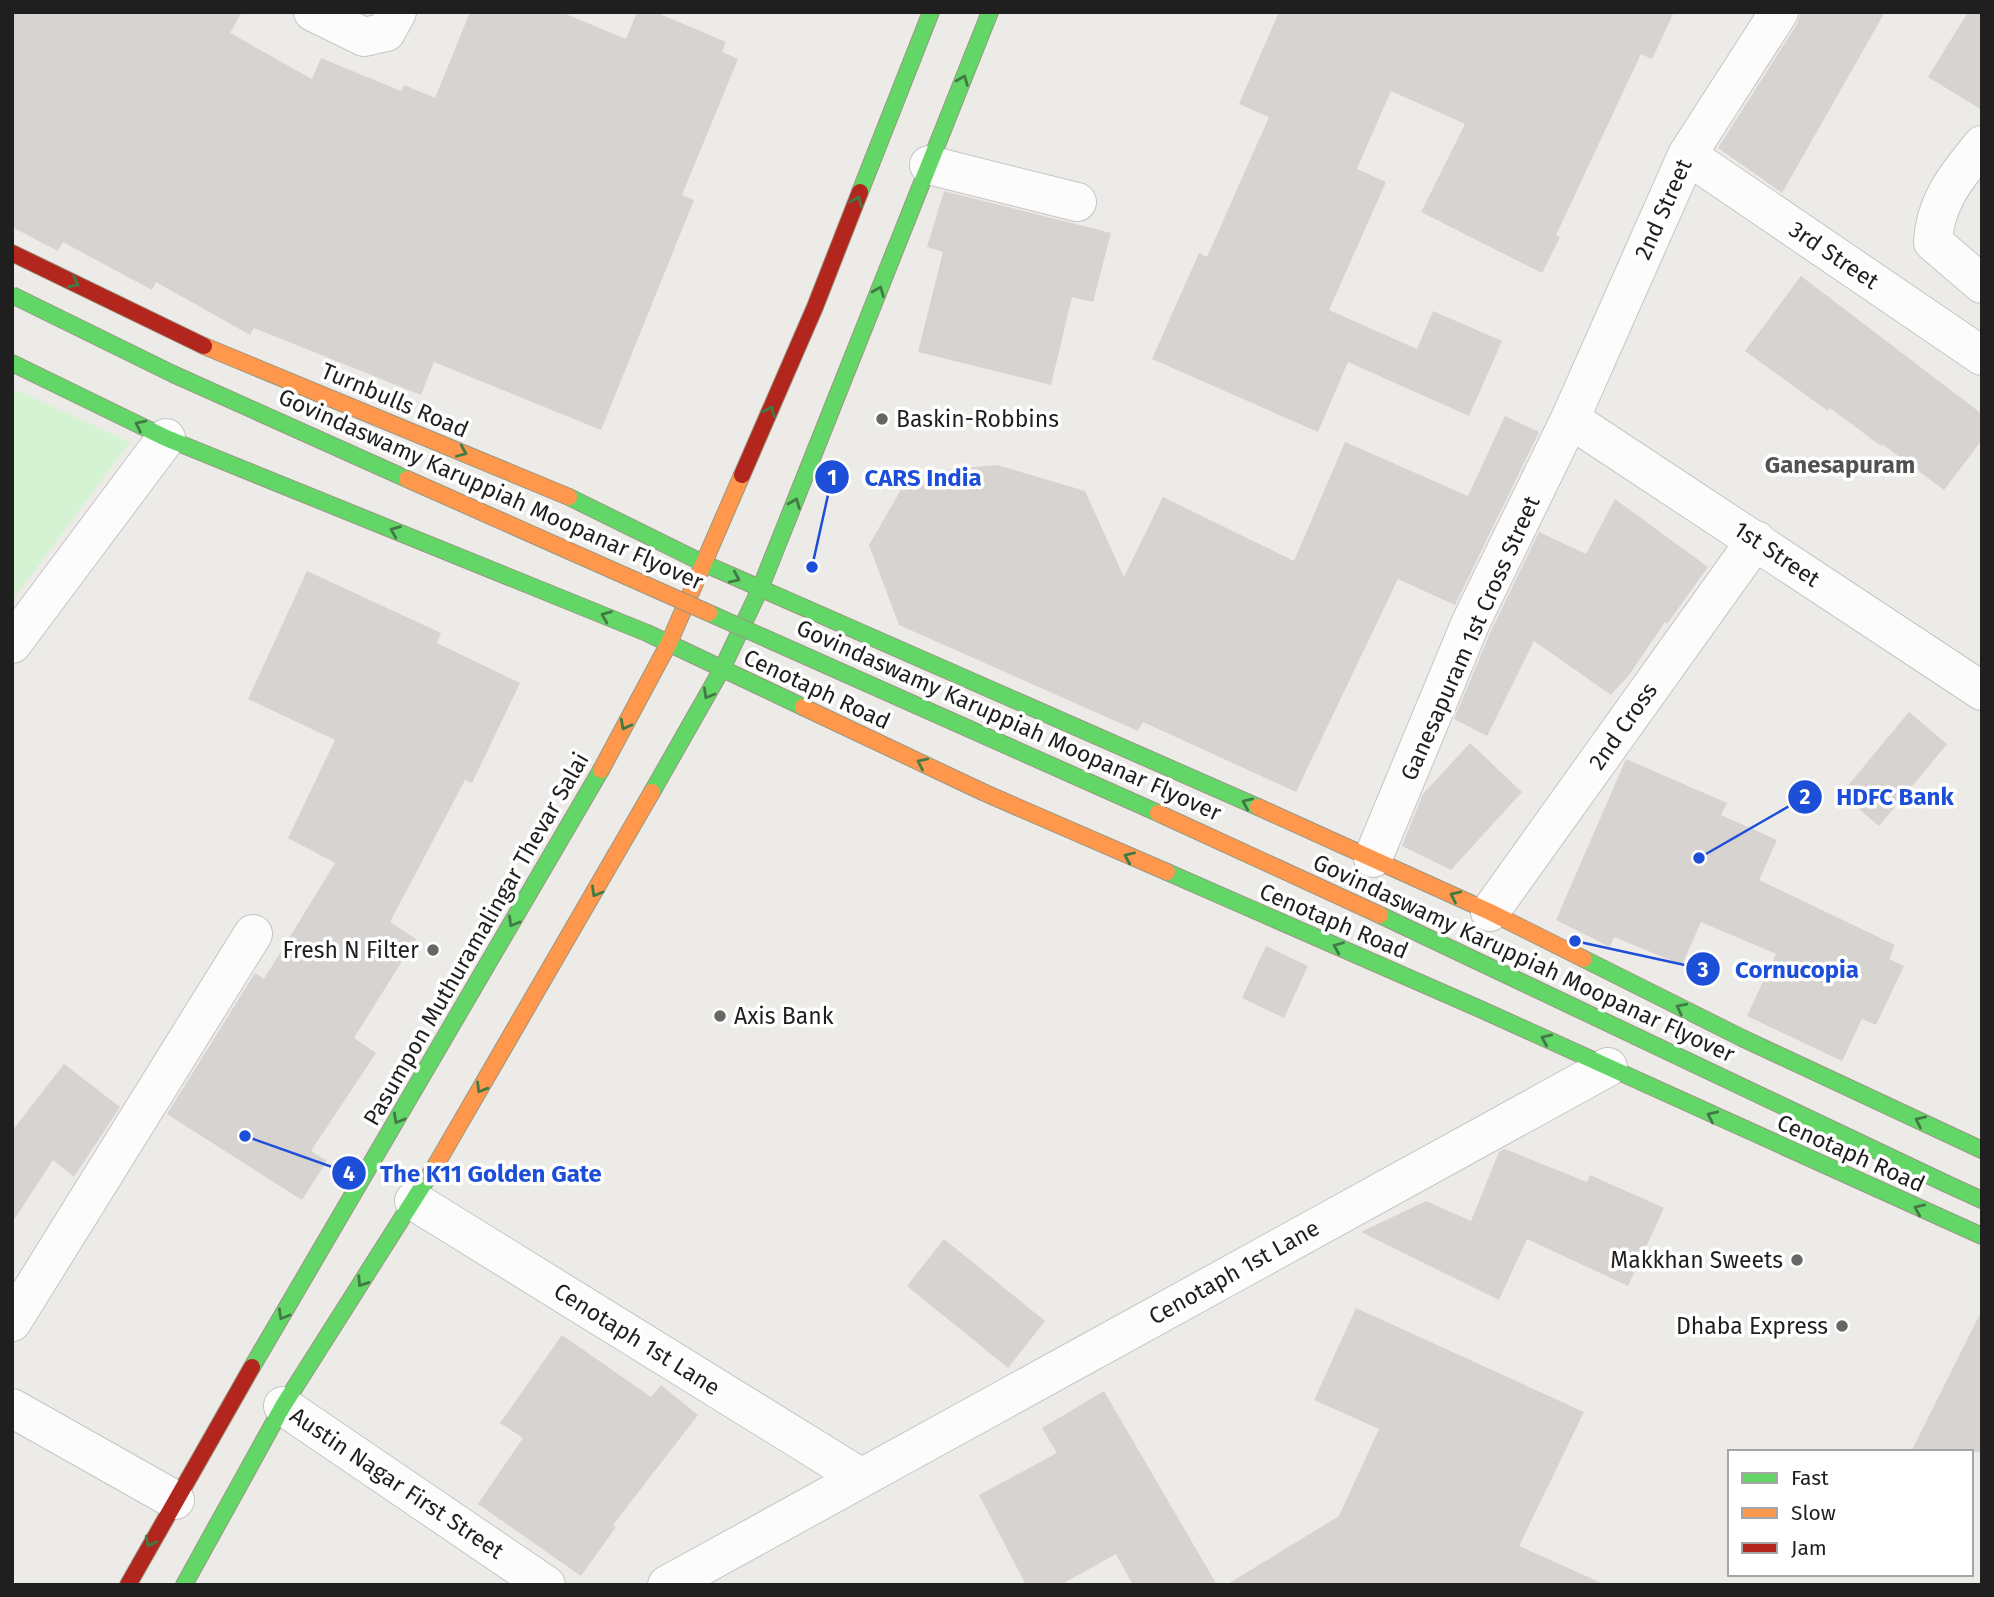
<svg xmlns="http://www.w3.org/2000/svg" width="1994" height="1597" font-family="'Fira Sans',sans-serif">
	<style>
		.park { fill: #d5f3d3 }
		.building { fill: #d6d3d0 }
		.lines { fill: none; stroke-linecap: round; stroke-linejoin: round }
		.street-casing { stroke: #c6c5c4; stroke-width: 40 }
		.fast-casing { stroke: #989780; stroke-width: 18 }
		.slow-casing { stroke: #989780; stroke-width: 18 }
		.jam-casing { stroke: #989780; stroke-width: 18 }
		.street { stroke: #fcfcfc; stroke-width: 38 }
		.fast { stroke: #63d668; stroke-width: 16 }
		.slow { stroke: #ff974d; stroke-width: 16 }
		.jam { stroke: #b3261e; stroke-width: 16 }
		.fast-bridge-casing { stroke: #989780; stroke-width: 18; stroke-linecap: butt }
		.slow-bridge-casing { stroke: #989780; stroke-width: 18; stroke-linecap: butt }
		.fast-bridge { stroke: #63d668; stroke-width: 16 }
		.slow-bridge { stroke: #ff974d; stroke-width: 16 }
		.oneway { stroke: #417a44 }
		.poi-dot { fill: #676665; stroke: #fff; stroke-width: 2.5 }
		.labels { text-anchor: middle; stroke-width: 7; stroke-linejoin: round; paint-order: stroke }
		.street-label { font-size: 23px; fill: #1f1f1f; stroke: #fff }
		.poi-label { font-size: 23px; fill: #1f1f1f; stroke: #fff; text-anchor: end }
		.neighbourhood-label { font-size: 24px; font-weight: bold; fill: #525252; stroke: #fff }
		.leader { fill: none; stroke: #1d4ed8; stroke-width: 2.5 }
		.callout-dot { fill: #1d4ed8; stroke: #fff; stroke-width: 2.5 }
		.mark-label { font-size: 21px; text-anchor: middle; font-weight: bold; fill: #fff }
		.callout-label { font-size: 24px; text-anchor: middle; font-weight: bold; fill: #1d4ed8; stroke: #fff; stroke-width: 7; stroke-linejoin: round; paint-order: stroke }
	</style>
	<rect width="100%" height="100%" fill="#edebe8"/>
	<path class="park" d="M12 388 130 442 12 601Z"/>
	<path class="building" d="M12 12H242L230 33 312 79 321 58 401 91 404 85 435 98 470 12H561L626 39 637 12H655L726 42 722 52 738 59 682 195 694 200 601 430 434 362 421 395 254 328 250 335 156 282 152 290 63 242 58 251 12 227Z
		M1279 12H1674L1652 59 1641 54 1556 235 1560 237 1542 273 1421 212 1465 124 1391 91 1357 169 1386 182 1329 310 1417 349 1433 311 1502 341 1469 416 1348 362 1318 432 1152 359 1199 253 1207 257 1269 117 1239 104Z
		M1801 12H1885L1782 193 1718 148 1797 24Z
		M1968 12H1982V110L1928 77Z
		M944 191 1111 233 1093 302 1072 297 1051 385 918 352 943 252 927 247Z
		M1801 276 1982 414V440L1944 490 1882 444 1881 446 1830 408 1828 411 1745 351Z
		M1505 416 1539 432 1455 605 1398 579 1296 792 1143 722 1138 731 899 625 869 545 902 488 951 469 997 465 1085 491 1124 577 1163 497 1294 561 1345 442 1468 496Z
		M1615 499 1708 567 1667 624 1665 622 1629 675 1611 695 1534 641 1487 736 1454 719 1491 631 1539 532 1586 554Z
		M307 571 441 633 437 643 520 683 472 783 465 780 390 922 416 939 354 1038 376 1053 311 1151 327 1161 302 1200 167 1114 255 973 264 979 335 863 288 838 335 740 248 699Z
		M1909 712 1947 744 1879 826 1841 794Z
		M1470 743 1522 792 1451 870 1402 846 1423 794Z
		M1626 759 1727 803 1721 815 1777 840 1759 880 1895 945 1889 959 1904 966 1876 1025 1862 1019 1842 1061 1747 1016 1776 954 1701 922 1682 965 1614 937 1610 947 1556 920Z
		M1266 946 1308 966 1284 1018 1242 998Z
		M64 1064 120 1107 74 1177 53 1160 12 1223V1131Z
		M1505 1149 1587 1182 1590 1175 1664 1208 1628 1286 1527 1239 1499 1300 1361 1232 1426 1201 1471 1221 1499 1152Z
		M944 1239 1045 1321 1008 1368 907 1286Z
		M1356 1308 1584 1412 1519 1546 1606 1585H1226L1339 1516 1379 1429 1314 1400Z
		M1982 1310V1452H1911Z
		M562 1335 651 1397 661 1385 698 1415 613 1525 616 1527 581 1576 478 1504 523 1438 500 1423Z
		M1104 1391 1217 1585H1133L1116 1554 1060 1585H1026L979 1495 1057 1453 1042 1428Z"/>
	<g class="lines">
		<defs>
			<path id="street" d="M313 12 364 37 386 32 397 12
				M1982 145C1957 176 1935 201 1933 242L1982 284
				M1687 155 1982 356
				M929 165 1077 202
				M1570 419 1982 691
				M12 644 166 438
				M1373 858 1471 622 1570 419 1687 155 1779 12
				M1490 912 1756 540
				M414 1201 860 1477
				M12 1322 253 934
				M283 1406 546 1585
				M12 1408 175 1500
				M667 1585 1608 1067"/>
			<path id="fast" d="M860 192 931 12
				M12 363 166 438 647 633 803 707
				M569 497 705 564 1258 807
				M652 792 722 669 760 589 990 12
				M1167 872 1480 1009 1982 1236
				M1584 959 1742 1038 1982 1150
				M1947 1184 1982 1200
				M252 1367 601 770
				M184 1585 283 1406 437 1163"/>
			<path id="slow" d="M204 346 569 497
				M803 707 985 793 1167 872
				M601 770 669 643 742 475
				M1258 807 1490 912 1584 959
				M437 1163 652 792"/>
			<path id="jam" d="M12 253 204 346
				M742 475 815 307 860 192
				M128 1585 252 1367"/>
		</defs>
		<use href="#street" class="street-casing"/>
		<use href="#fast" class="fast-casing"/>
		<use href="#slow" class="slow-casing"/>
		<use href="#jam" class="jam-casing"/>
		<use href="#street" class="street"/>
		<use href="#fast" class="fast"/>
		<use href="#slow" class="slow"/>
		<use href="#jam" class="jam"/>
		<defs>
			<path id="fast-bridge" d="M12 295 173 374 407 479
				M709 613 1158 813
				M1380 915 1947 1184"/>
			<path id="slow-bridge" d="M407 479 709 613
				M1158 813 1380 915"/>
		</defs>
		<use href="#fast-bridge" class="fast-bridge-casing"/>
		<use href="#slow-bridge" class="slow-bridge-casing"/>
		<use href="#fast-bridge" class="fast-bridge"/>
		<use href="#slow-bridge" class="slow-bridge"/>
	</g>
	<defs><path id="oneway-chevron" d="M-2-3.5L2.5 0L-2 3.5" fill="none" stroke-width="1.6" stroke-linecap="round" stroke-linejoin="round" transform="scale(1.75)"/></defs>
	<g class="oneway">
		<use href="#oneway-chevron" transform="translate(963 80) rotate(-68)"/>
		<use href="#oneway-chevron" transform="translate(857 201) rotate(-68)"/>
		<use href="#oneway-chevron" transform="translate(74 283) rotate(26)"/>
		<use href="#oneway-chevron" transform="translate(879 291) rotate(-68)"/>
		<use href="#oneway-chevron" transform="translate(770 411) rotate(-67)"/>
		<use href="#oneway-chevron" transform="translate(140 425) rotate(-154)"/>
		<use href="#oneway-chevron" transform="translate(462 452) rotate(23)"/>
		<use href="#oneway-chevron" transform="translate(795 503) rotate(-68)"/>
		<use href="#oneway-chevron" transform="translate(395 531) rotate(-158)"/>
		<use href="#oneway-chevron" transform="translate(735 578) rotate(24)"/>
		<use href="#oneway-chevron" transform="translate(606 616) rotate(-158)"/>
		<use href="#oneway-chevron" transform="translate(708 694) rotate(120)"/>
		<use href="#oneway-chevron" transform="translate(625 725) rotate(118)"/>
		<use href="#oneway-chevron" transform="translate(922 763) rotate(-155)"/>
		<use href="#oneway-chevron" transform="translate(1247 803) rotate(-156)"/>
		<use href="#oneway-chevron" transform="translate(1129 857) rotate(-156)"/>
		<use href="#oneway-chevron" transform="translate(596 892) rotate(120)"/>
		<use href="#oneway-chevron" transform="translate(1455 896) rotate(-155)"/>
		<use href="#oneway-chevron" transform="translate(513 922) rotate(120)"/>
		<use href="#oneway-chevron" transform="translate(1338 947) rotate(-157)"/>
		<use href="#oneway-chevron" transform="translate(1681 1008) rotate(-153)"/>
		<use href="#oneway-chevron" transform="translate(1546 1039) rotate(-156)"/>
		<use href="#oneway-chevron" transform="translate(481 1088) rotate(121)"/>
		<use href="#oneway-chevron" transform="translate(1712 1116) rotate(-155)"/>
		<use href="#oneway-chevron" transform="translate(398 1119) rotate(120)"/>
		<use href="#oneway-chevron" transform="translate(1920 1121) rotate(-155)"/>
		<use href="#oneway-chevron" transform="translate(1919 1209) rotate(-156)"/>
		<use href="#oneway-chevron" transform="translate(362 1282) rotate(123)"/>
		<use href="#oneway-chevron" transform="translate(283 1315) rotate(120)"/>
		<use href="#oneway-chevron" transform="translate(150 1542) rotate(118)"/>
	</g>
	<g class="poi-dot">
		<circle cx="882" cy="419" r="7"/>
		<circle cx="433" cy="950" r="7"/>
		<circle cx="720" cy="1016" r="7"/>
		<circle cx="1797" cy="1260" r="7"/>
		<circle cx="1842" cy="1326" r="7"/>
	</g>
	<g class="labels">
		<g class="street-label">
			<text transform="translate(1663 209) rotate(-66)" y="8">2nd Street</text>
			<text transform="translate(1834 255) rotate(34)" y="8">3rd Street</text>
			<text transform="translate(395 400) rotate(23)" y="8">Turnbulls Road</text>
			<text transform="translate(491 489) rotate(24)" y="8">Govindaswamy Karuppiah Moopanar Flyover</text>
			<text transform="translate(1777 554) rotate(34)" y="8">1st Street</text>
			<text transform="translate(1470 638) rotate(-66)" y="8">Ganesapuram 1st Cross Street</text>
			<text transform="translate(817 689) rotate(25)" y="8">Cenotaph Road</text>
			<text transform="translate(1009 720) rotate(24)" y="8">Govindaswamy Karuppiah Moopanar Flyover</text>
			<text transform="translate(1623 726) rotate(-55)" y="8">2nd Cross</text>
			<text transform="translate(1334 921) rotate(23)" y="8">Cenotaph Road</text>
			<text transform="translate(476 939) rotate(-60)" y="8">Pasumpon Muthuramalingar Thevar Salai</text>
			<text transform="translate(1524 958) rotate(25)" y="8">Govindaswamy Karuppiah Moopanar Flyover</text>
			<text transform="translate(1851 1153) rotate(24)" y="8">Cenotaph Road</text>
			<text transform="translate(1234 1272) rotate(-29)" y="8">Cenotaph 1st Lane</text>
			<text transform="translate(637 1339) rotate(32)" y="8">Cenotaph 1st Lane</text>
			<text transform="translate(397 1483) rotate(34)" y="8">Austin Nagar First Street</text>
		</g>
		<g class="poi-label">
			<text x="896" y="427" text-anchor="start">Baskin-Robbins</text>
			<text x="419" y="958">Fresh N Filter</text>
			<text x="734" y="1024" text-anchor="start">Axis Bank</text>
			<text x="1783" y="1268">Makkhan Sweets</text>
			<text x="1828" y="1334">Dhaba Express</text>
		</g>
		<g class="neighbourhood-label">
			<text x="1840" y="473">Ganesapuram</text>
		</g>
	</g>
	<path class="leader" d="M812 567L832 477M1699 858L1805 797M1575 941L1703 969M245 1136L349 1173"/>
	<g class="callout-dot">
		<circle cx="812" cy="567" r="7"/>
		<circle cx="1699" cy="858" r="7"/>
		<circle cx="1575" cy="941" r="7"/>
		<circle cx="245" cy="1136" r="7"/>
		<circle cx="832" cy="477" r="18"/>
		<circle cx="1805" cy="797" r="18"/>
		<circle cx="1703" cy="969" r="18"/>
		<circle cx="349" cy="1173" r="18"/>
	</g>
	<g class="mark-label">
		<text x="832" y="485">1</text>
		<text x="1805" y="804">2</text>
		<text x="1703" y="977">3</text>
		<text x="349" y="1181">4</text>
	</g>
	<g class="callout-label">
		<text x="923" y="486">CARS India</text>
		<text x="1895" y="805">HDFC Bank</text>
		<text x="1797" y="978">Cornucopia</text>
		<text x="491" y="1182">The K11 Golden Gate</text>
	</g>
	<rect width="1994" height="1597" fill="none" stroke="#1f1f1f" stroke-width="28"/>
	<rect x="1728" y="1450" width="245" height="126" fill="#ffffff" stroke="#a5a5a5" stroke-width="2"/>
	<rect x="1742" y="1473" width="35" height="10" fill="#63d668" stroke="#a5a5a5" stroke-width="2"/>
	<text x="1791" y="1485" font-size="21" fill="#1f1f1f">Fast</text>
	<rect x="1742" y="1508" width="35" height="10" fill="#ff974d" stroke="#a5a5a5" stroke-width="2"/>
	<text x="1791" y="1520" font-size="21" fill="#1f1f1f">Slow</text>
	<rect x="1742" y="1543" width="35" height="10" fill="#b3261e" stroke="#a5a5a5" stroke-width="2"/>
	<text x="1791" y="1555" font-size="21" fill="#1f1f1f">Jam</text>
</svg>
